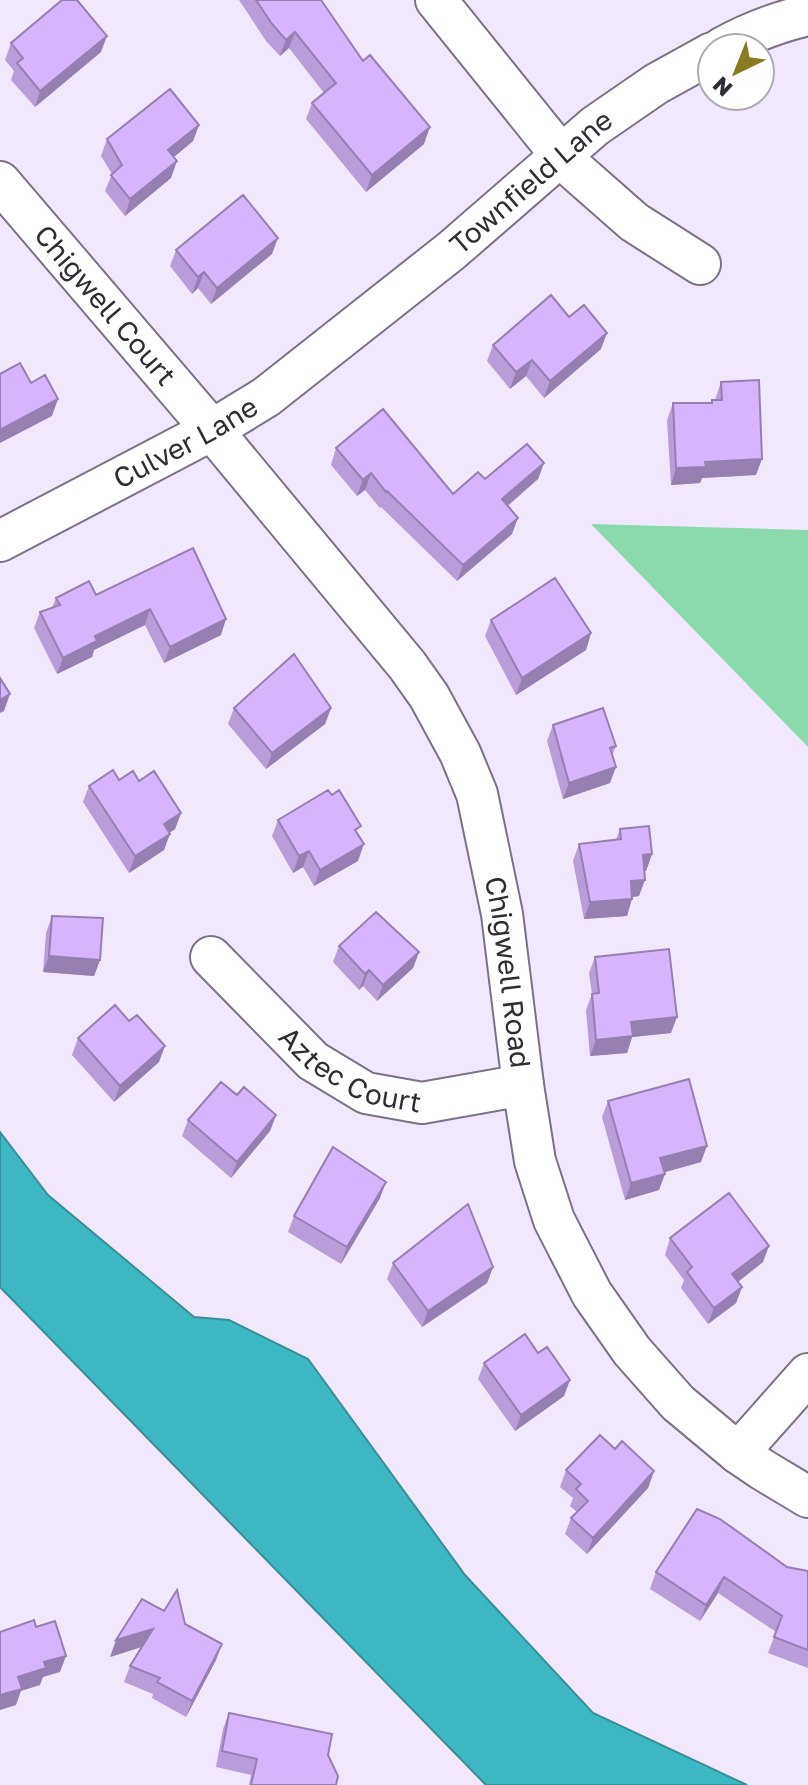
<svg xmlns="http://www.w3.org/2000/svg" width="808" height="1785" font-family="'Golos Text',sans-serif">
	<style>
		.green { fill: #8bdaae }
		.water { fill: #3fb8c6; stroke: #3a8e9a; stroke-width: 2 }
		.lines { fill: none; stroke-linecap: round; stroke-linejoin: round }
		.minor-casing { stroke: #7b7286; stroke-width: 44 }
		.minor { stroke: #fff; stroke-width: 40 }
		.wall { fill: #b99cda }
		.shaded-wall { fill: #967fb2 }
		.building { fill: #d7b5fe; stroke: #967fb2; stroke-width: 2 }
		.labels { text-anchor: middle; stroke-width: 8; stroke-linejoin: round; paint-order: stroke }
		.street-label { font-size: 28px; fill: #302c34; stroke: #fff }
	</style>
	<rect width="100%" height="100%" fill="#f2e8fe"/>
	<path class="green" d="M591 524 808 530V747Z"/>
	<path class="water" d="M0 1132 48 1195 194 1317 229 1320 308 1359 465 1575 593 1713 747 1785H486L0 1287Z"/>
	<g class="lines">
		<defs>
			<g id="minor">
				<path d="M436 0 561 155 576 171 634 222 700 264"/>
				<path d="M722 48C749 33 778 22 808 15"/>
				<path id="s1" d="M0 182 212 430 407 665 429 696 460 753 477 794 502 914 523 1085 535 1161 554 1220 592 1294 632 1351 678 1403 738 1453 763 1470 808 1497"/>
				<path id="s2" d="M0 541 212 430 266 397 451 251 595 126 656 84 712 53"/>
				<path id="s3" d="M211 957 313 1061 366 1093 422 1103 523 1085"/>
				<path d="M738 1453 808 1374"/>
			</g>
		</defs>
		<use href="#minor" class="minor-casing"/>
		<use href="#minor" class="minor"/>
	</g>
	<path class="wall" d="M239 0H321L363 61 424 144 366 192 306 119 312 103 324 93 289 48 280 56 266 41Z
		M11 43 101 52 35 107 11 80 14 71 5 60Z
		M199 125 193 141 174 157 171 178 125 216 105 191 112 174 101 156 107 139Z
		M176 250 272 254 211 304 198 288 192 294 170 266Z
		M493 345 601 349 544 398 526 376 510 389 487 361Z
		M721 382 756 475 702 478 700 483 671 485 667 420 673 403H711L712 400H715Z
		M336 448 453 494 485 479 544 463 538 479 508 506 512 534 457 581 381 507 380 508 365 490 357 496 331 465Z
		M193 548 221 635 164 663 145 625 94 650 92 657 57 674 34 628 40 612 52 608 56 598 96 595Z
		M491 620 591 633 586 650 516 695 485 636Z
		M234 708H331L325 724 266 769 228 724Z
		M553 725 616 746 612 756 610 783 563 799 547 741Z
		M119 780 139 781 181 813 175 829 169 833 164 850 129 873 83 802 89 786Z
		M278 820 358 835V861L314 886 303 867 293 873 272 836Z
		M620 829 652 854 646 871H644L639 896 632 897 627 916 584 919 573 861 579 844 616 840Z
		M52 916 100 960 94 976 43 972 46 933Z
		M339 946 419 952 413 968 377 1001 363 986 359 990 333 962Z
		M595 957 671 1033 632 1037 627 1053 590 1056 586 1010 592 994 589 973Z
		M78 1038 159 1062 114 1102 72 1055Z
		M237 1095 276 1115 270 1131 231 1178 182 1136 188 1120Z
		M608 1101 701 1162 664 1172 659 1190 625 1200 602 1117Z
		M380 1198 341 1264 288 1232 294 1216Z
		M670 1238 763 1262 738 1282 742 1287 736 1303 708 1324 681 1288 684 1280 665 1255Z
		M393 1263 493 1267 487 1283 422 1327 387 1279Z
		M484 1363 564 1396 515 1431 478 1379Z
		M615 1449 654 1471 648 1488 587 1554 565 1534 571 1518 577 1512 570 1506 573 1498 560 1487 566 1470Z
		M787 1567 808 1571V1668L768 1653 776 1632 718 1593 700 1621 650 1589 656 1572Z
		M185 1624 216 1660 186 1717 152 1698 153 1694 124 1682 130 1666 142 1647 110 1657Z
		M229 1713 328 1755 336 1785H249L251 1775 216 1767 223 1729Z"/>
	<path class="shaded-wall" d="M295 32 289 48 280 56 286 40Z
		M107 36 101 52 35 107 40 91Z
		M199 125 193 141 163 166 168 150Z
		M430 127 424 144 366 192 372 175Z
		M177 161 171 178 125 216 130 199Z
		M278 238 272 254 211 304 217 288Z
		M204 272 198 288 192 294 198 277Z
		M607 333 601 349 544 398 550 381Z
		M532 360 526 376 510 389 516 372Z
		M58 399 52 416 0 443V430Z
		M762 459 756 475 702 478 700 483 671 485 676 468 705 462Z
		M544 463 538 479 496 515 502 499Z
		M371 473 365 490 357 496 363 480Z
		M518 518 512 534 457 581 463 565Z
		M150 609 145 625 94 650 92 657 57 674 63 658 95 636Z
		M226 619 221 635 164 663 170 647Z
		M591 633 586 650 516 695 522 678Z
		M10 694 4 711 0 713V700Z
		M331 708 325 724 266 769 272 753Z
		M616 767 610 783 563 799 569 783Z
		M181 813 175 829 158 841 164 824Z
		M170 834 164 850 129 873 135 856Z
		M364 844 358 861 314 886 320 870Z
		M309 851 303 867 293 873 299 856Z
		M652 854 646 871H637L643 855Z
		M645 880 639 896 625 898 631 881Z
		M632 899 627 916 584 919 590 902Z
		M419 952 413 968 377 1001 383 985Z
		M49 956 100 960 94 976 43 972Z
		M369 970 363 986 359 990 365 974Z
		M677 1017 671 1033 632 1037 627 1053 590 1056 596 1040 631 1022Z
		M165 1046 159 1062 114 1102 120 1086Z
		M276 1115 270 1131 231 1178 237 1162Z
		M707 1146 701 1162 655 1175 660 1158Z
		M665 1174 659 1190 625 1200 631 1183Z
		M386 1182 380 1198 341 1264 347 1247Z
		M769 1246 763 1262 726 1291 732 1274Z
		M493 1267 487 1283 422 1327 428 1311Z
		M742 1287 736 1303 708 1324 714 1308Z
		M570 1380 564 1396 515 1431 521 1415Z
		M654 1471 648 1488 587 1554 593 1538Z
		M724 1577 718 1593 700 1621 706 1605Z
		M153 1629 147 1645 110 1657 116 1640Z
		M222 1644 216 1660 186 1717 192 1701Z
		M66 1656 60 1672 43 1677 40 1685 21 1691 16 1705 0 1710V1695L18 1677 44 1662Z"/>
	<path class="building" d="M62 0H77L107 36 40 91 17 63 23 58 11 43Z
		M256 0H321L363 61 370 55 430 127 372 175 312 103 336 83 295 32 286 40 272 24Z
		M170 89 199 125 168 150 177 161 130 199 111 175 122 165 107 139Z
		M243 195 278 238 217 288 204 272 198 277 176 250Z
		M551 295 569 317 584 305 607 333 550 381 532 360 516 372 493 345Z
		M20 363 31 383 45 375 58 399 0 430V374Z
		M759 380 762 459 705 462 706 467 676 468 673 403H712V400H722L721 382Z
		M383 409 453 494 478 472 485 479 527 444 544 463 502 499 518 518 463 565 387 491 386 492 371 473 363 480 336 448Z
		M193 548 226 619 170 647 150 609 95 636 97 641 63 658 40 612 60 605 56 598 89 581 96 595Z
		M555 578 591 633 522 678 491 620Z
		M294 654 331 708 272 753 234 708Z
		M0 678 10 694 0 700Z
		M603 708 616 746 610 748 616 767 569 783 553 725Z
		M113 770 119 780 133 771 139 781 154 771 181 813 164 824 170 834 135 856 89 786Z
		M328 790 332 795 339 790 361 826 355 830 364 844 320 870 309 851 299 856 278 820Z
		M649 826 652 854 643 855 645 880 631 881 632 899 590 902 579 844 621 839 620 829Z
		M376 912 419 952 383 985 369 970 365 974 339 946Z
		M52 916 103 918 100 960 49 956Z
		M669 949 677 1017 631 1022 633 1036 596 1040 592 994 599 993 595 957Z
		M115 1005 129 1021 137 1015 165 1046 120 1086 78 1038Z
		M689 1079 707 1146 660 1158 665 1174 631 1183 608 1101Z
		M221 1082 237 1095 244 1087 276 1115 237 1162 188 1120Z
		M333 1147 386 1182 347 1247 294 1216Z
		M729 1193 769 1246 732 1274 742 1287 714 1308 687 1272 692 1267 670 1238Z
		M468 1204 493 1267 428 1311 393 1263Z
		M525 1334 538 1353 547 1347 570 1380 521 1415 484 1363Z
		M600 1435 615 1449 622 1441 654 1471 593 1538 571 1518 588 1501 576 1489 581 1484 566 1470Z
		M697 1509 720 1519 787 1567 808 1571V1650L774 1637 782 1616 724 1577 706 1605 656 1572Z
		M177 1590 185 1624 222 1644 192 1701 157 1682 160 1678 130 1666 153 1629 116 1640 142 1599 164 1611Z
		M34 1620 36 1627 55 1621 66 1656 44 1662 46 1668 18 1677 22 1689 0 1695V1632Z
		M229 1713 332 1734 328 1755 338 1776 336 1785H251L257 1759 222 1751Z"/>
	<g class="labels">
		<g class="street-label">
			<text dy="10" stroke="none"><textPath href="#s2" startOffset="644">Townfield Lane</textPath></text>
			<text dy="10" stroke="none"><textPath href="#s1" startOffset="162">Chigwell Court</textPath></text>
			<text dy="10" stroke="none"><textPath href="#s2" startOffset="210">Culver Lane</textPath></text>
			<text dy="10" stroke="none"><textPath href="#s1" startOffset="960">Chigwell Road</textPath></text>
			<text dy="10" stroke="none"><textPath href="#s3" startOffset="184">Aztec Court</textPath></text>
		</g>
	</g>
	<g transform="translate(736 72) rotate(223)"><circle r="38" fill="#ffffff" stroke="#acabae" stroke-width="2"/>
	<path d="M0-6L14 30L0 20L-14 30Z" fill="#887b21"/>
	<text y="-12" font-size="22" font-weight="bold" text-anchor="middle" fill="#302c34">N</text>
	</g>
</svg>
